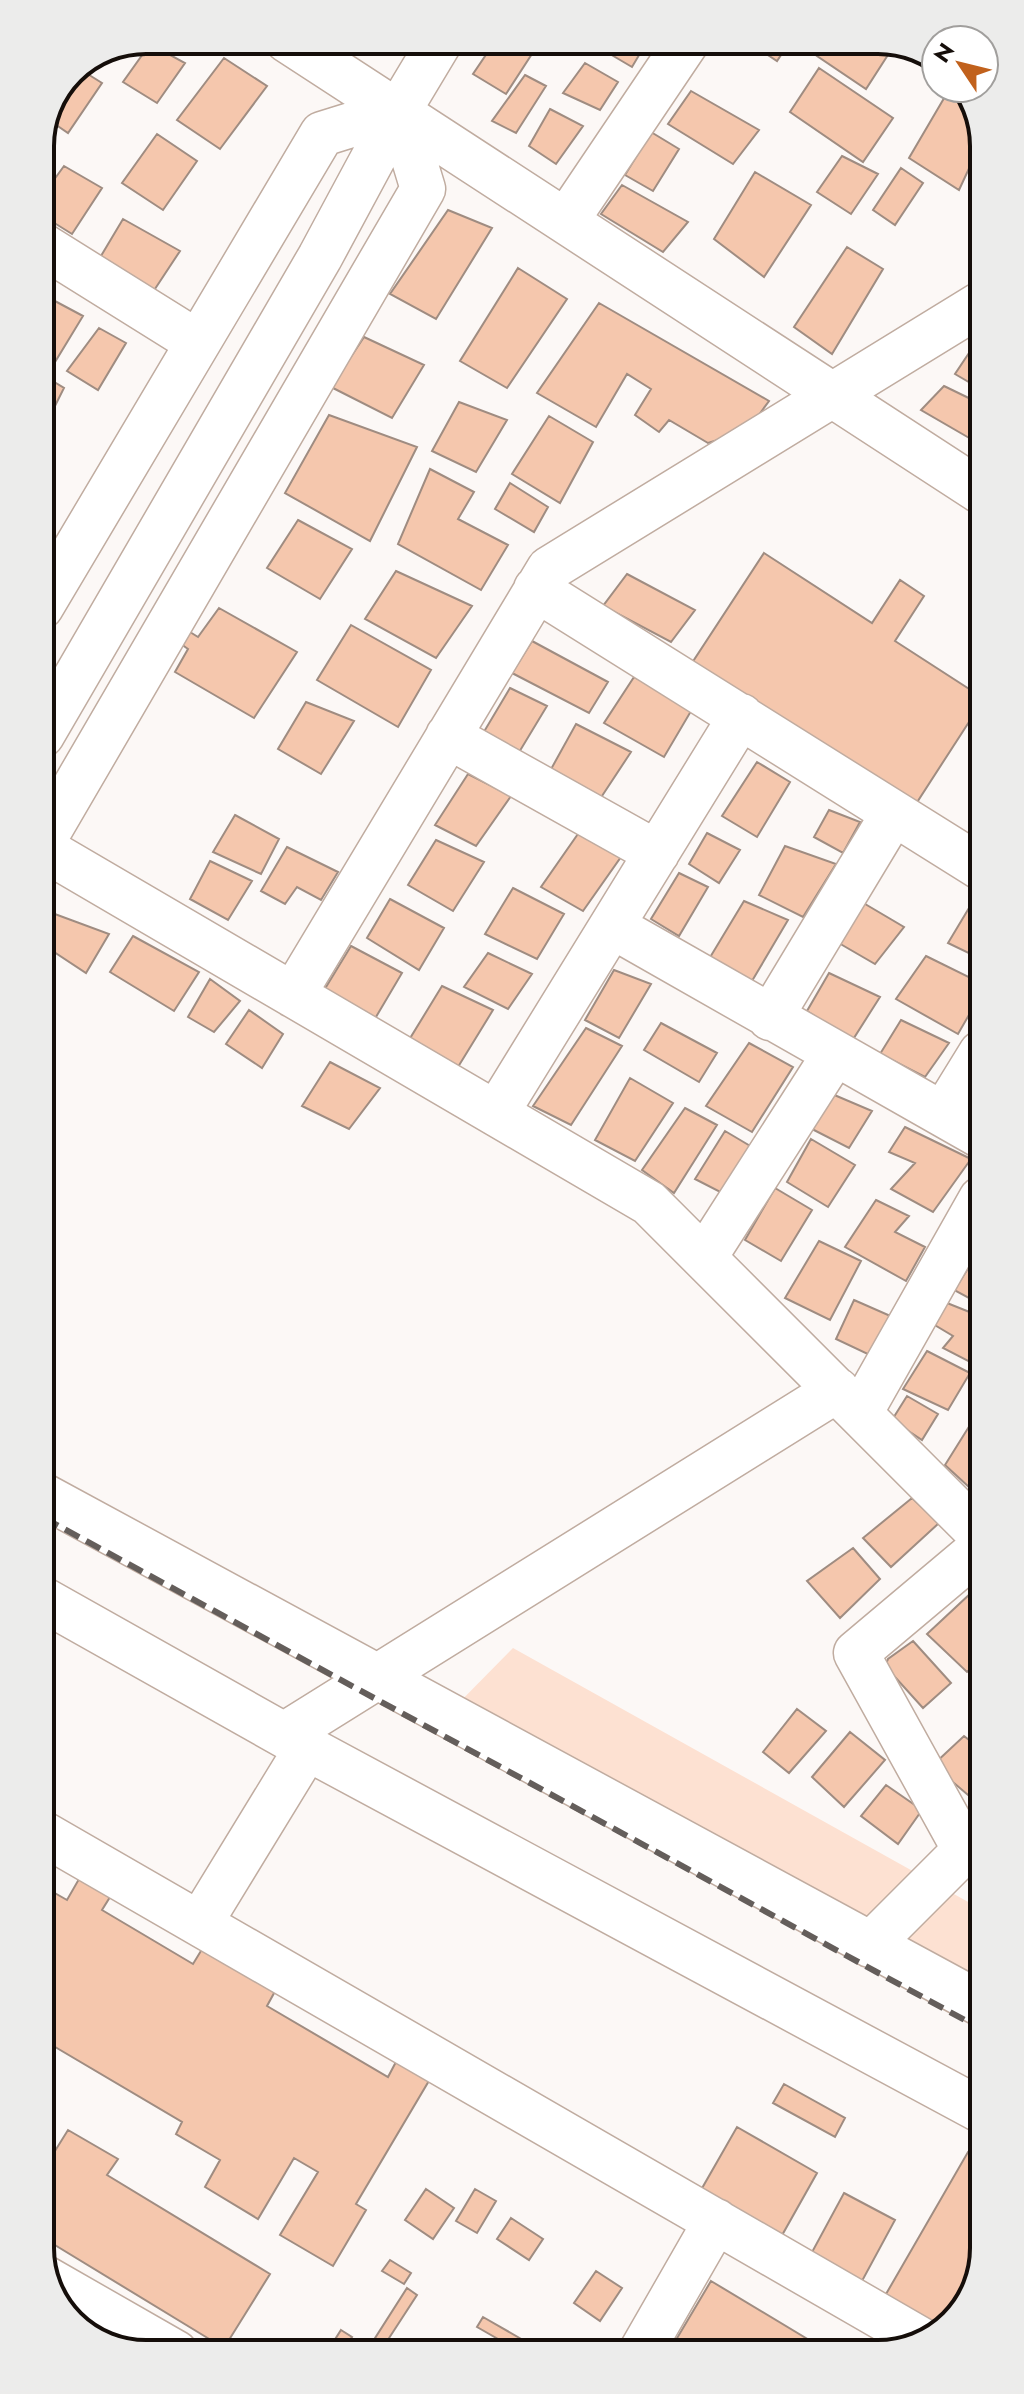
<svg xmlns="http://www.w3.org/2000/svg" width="1024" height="2394" font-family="Jost,sans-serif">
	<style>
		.green { fill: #fde1d2 }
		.building { fill: #f5c7ad; stroke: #9f8c81; stroke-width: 2 }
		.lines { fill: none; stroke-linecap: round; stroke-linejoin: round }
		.minor-casing { stroke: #c0aca0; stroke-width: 47 }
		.minor { stroke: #fff; stroke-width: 44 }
		.rail { stroke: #645e5b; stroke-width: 6; stroke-dasharray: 16 8; stroke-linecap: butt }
		.rim { fill: none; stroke: #150e0a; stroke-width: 4 }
	</style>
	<rect width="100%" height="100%" fill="#fcf8f6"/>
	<path class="green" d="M513 1648 979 1908 983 1906V1981L448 1714Z"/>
	<path class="building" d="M496 40H541L506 94 473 74Z
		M596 40H648L632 67 593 44Z
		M745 40H791L777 61Z
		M830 40H886L895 44 866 89 817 56Z
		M150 44 185 63 157 103 123 82Z
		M224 58 267 86 220 149 177 120Z
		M585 63 618 82 600 110 563 93Z
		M78 68 102 83 68 133 49 120 71 71Z
		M819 68 893 118 863 162 790 112Z
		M525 75 546 86 516 133 492 121Z
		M950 88 966 95 979 112V147L959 190 909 158Z
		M691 91 759 130 733 164 668 124Z
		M550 109 583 126 556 164 529 146Z
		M651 132 679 149 653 191 625 175Z
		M157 134 197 161 163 210 122 183Z
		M842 156 878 174 851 214 817 192Z
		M64 166 102 188 72 234 40 214V199Z
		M901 168 923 183 895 225 873 210Z
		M755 172 811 205 764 277 714 239Z
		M622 185 688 222 663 252 601 214Z
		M448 210 492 228 436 319 390 294Z
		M123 219 180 251 149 298 95 266Z
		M847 247 883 269 832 354 794 327Z
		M518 268 567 299 507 388 460 361Z
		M53 300 83 316 55 362 41 353V318Z
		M599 303 769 401 747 431 708 443 669 420 659 432 635 415 651 389 627 374 596 427 537 393Z
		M99 328 126 343 98 390 67 371Z
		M364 337 424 365 392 418 331 387Z
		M979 338V388L955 374Z
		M41 374 64 388 41 434Z
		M944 386 979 403V427L971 439 921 410Z
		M459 402 507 420 476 472 432 451Z
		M329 415 417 447 370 541 285 493Z
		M549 416 593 442 560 503 512 474Z
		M430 469 474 492 458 519 508 545 481 590 398 544Z
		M510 483 548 507 534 532 495 509Z
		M298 520 352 549 320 599 267 568Z
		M764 553 872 623 900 580 924 596 895 641 980 696V705L912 810 690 666Z
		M396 571 472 606 436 658 365 619Z
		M627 574 695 610 671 642 603 606Z
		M219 608 297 652 254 718 175 672 188 649 174 639 182 627 198 637Z
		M351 625 431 670 398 727 317 680Z
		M532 641 608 682 589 713 512 673Z
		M634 677 694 706 664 757 604 723Z
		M510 688 547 706 518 754 482 735Z
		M306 702 354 721 321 774 278 749Z
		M576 724 631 752 600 799 550 771Z
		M757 762 790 782 757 837 722 816Z
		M468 774 511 796 476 846 435 825Z
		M829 810 860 822 843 853 814 837Z
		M235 815 279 839 261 874 213 852Z
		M580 831 623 854 583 911 541 887Z
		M707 833 740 850 719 883 689 864Z
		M436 840 484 862 453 911 408 885Z
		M785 846 836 864 803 917 759 895Z
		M287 847 338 872 321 900 297 887 285 904 261 891Z
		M210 861 252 881 228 920 190 899Z
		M679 873 708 887 679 936 651 919Z
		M513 888 564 914 537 959 485 934Z
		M978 893 981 894V959L948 943Z
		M390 899 444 928 419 970 367 938Z
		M744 901 788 920 752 981 709 959Z
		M860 901 904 927 875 964 837 942Z
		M44 910 109 934 86 973 42 944Z
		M133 936 199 972 174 1011 110 972Z
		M351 946 402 973 373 1022 323 992Z
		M488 953 532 974 508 1009 464 987Z
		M926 956 981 983V994L958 1034 896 999Z
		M614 970 651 984 619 1038 585 1020Z
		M829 973 880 997 852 1041 807 1011Z
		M210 979 240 1001 214 1032 188 1017Z
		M442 986 493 1010 458 1067 409 1040Z
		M249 1010 283 1034 262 1068 226 1044Z
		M901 1020 949 1043 925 1077 880 1054Z
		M661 1023 717 1053 699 1082 644 1050Z
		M586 1028 622 1046 571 1125 533 1106Z
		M749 1043 793 1067 752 1132 706 1106Z
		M330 1062 380 1088 349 1129 302 1106Z
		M630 1078 673 1103 635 1161 595 1140Z
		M832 1094 872 1111 849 1148 810 1128Z
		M685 1108 717 1125 674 1193 642 1170Z
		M905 1127 971 1159 933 1212 891 1189 915 1163 889 1152Z
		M725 1131 757 1150 728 1196 695 1179Z
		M811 1139 855 1165 828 1207 787 1182Z
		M775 1188 812 1210 781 1261 745 1240Z
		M876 1200 909 1216 895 1232 925 1247 906 1281 845 1247Z
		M819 1241 861 1261 830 1320 785 1298Z
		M971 1264 981 1269 982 1305 954 1290Z
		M854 1300 895 1318 874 1357 836 1339Z
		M947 1303 982 1317V1345L972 1363 943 1348 953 1336 933 1324Z
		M927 1351 970 1373 948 1410 903 1389Z
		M907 1396 938 1414 922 1440 892 1420Z
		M975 1417 982 1421V1499L945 1465Z
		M912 1498 939 1523 891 1567 863 1538Z
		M853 1548 880 1579 840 1618 807 1581Z
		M971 1593 982 1605V1658L967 1672 927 1634Z
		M913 1641 951 1683 923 1708 885 1666 888 1659Z
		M797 1709 826 1731 789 1773 763 1752Z
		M850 1732 885 1760 844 1807 812 1777Z
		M964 1736 983 1751V1781L968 1795 933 1765Z
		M886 1785 922 1810 898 1844 861 1816Z
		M79 1879 110 1897 102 1910 193 1964 207 1941 279 1984 267 2006 388 2077 397 2060 430 2079 356 2204 366 2210 333 2266 280 2235 318 2172 294 2158 258 2219 205 2187 220 2160 176 2134 182 2122 45 2041 44 1887 67 1900Z
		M784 2084 845 2118 835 2137 773 2103Z
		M737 2127 817 2173 781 2237 701 2190Z
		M68 2130 118 2159 107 2175 270 2274 224 2348 45 2239V2167Z
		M968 2152 984 2161V2249L962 2312 935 2332 882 2301Z
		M426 2189 454 2208 433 2239 405 2220Z
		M475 2189 496 2201 477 2233 456 2221Z
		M844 2193 895 2220 862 2281 811 2254Z
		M511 2218 543 2239 529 2260 497 2239Z
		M390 2260 411 2273 404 2284 382 2271Z
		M596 2271 622 2288 600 2321 574 2303Z
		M711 2281 824 2349 670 2350Z
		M407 2288 417 2295 380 2352 370 2346Z
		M483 2317 530 2344 526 2351H519L477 2327Z
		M341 2330 352 2337 341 2352H327Z"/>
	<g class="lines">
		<defs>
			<path id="minor" d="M287 40 980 491
				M566 221 688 40
				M40 244 197 342
				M536 589 980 867
				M41 607 322 134 399 110
				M42 735 320 257 399 110 441 40
				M448 736 657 853
				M42 843 423 189 399 110
				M42 848 649 1203 982 1536
				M612 926 981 1136
				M293 995 549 569 979 305
				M770 1018 893 814
				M497 1112 741 716
				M944 1113 981 1053
				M704 1258 834 1055
				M860 1413 981 1199
				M44 1496 983 2005
				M44 1600 307 1748 984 2112
				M284 1735 837 1390
				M44 1834 923 2341
				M965 1850 856 1653 982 1547
				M200 1923 307 1748
				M870 1945 983 1832
				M45 2278 176 2353
				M642 2350 716 2221"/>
		</defs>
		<use href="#minor" class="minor-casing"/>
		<use href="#minor" class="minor"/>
		<path class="rail" d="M44 1518 983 2030"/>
	</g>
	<path d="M0 0H1024V2394H0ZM146 54H878A92 92 0 0 1 970 146V2248A92 92 0 0 1 878 2340H146A92 92 0 0 1 54 2248V146A92 92 0 0 1 146 54Z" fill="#ececeb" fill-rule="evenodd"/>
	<path class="rim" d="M146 54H878A92 92 0 0 1 970 146V2248A92 92 0 0 1 878 2340H146A92 92 0 0 1 54 2248V146A92 92 0 0 1 146 54Z"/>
	<g transform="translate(960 64) rotate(305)"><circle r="38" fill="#ffffff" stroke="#a19f9d" stroke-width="2"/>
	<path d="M0-6L14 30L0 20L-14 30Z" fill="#c1611c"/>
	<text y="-12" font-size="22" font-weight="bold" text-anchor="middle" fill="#150e0a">N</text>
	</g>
</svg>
